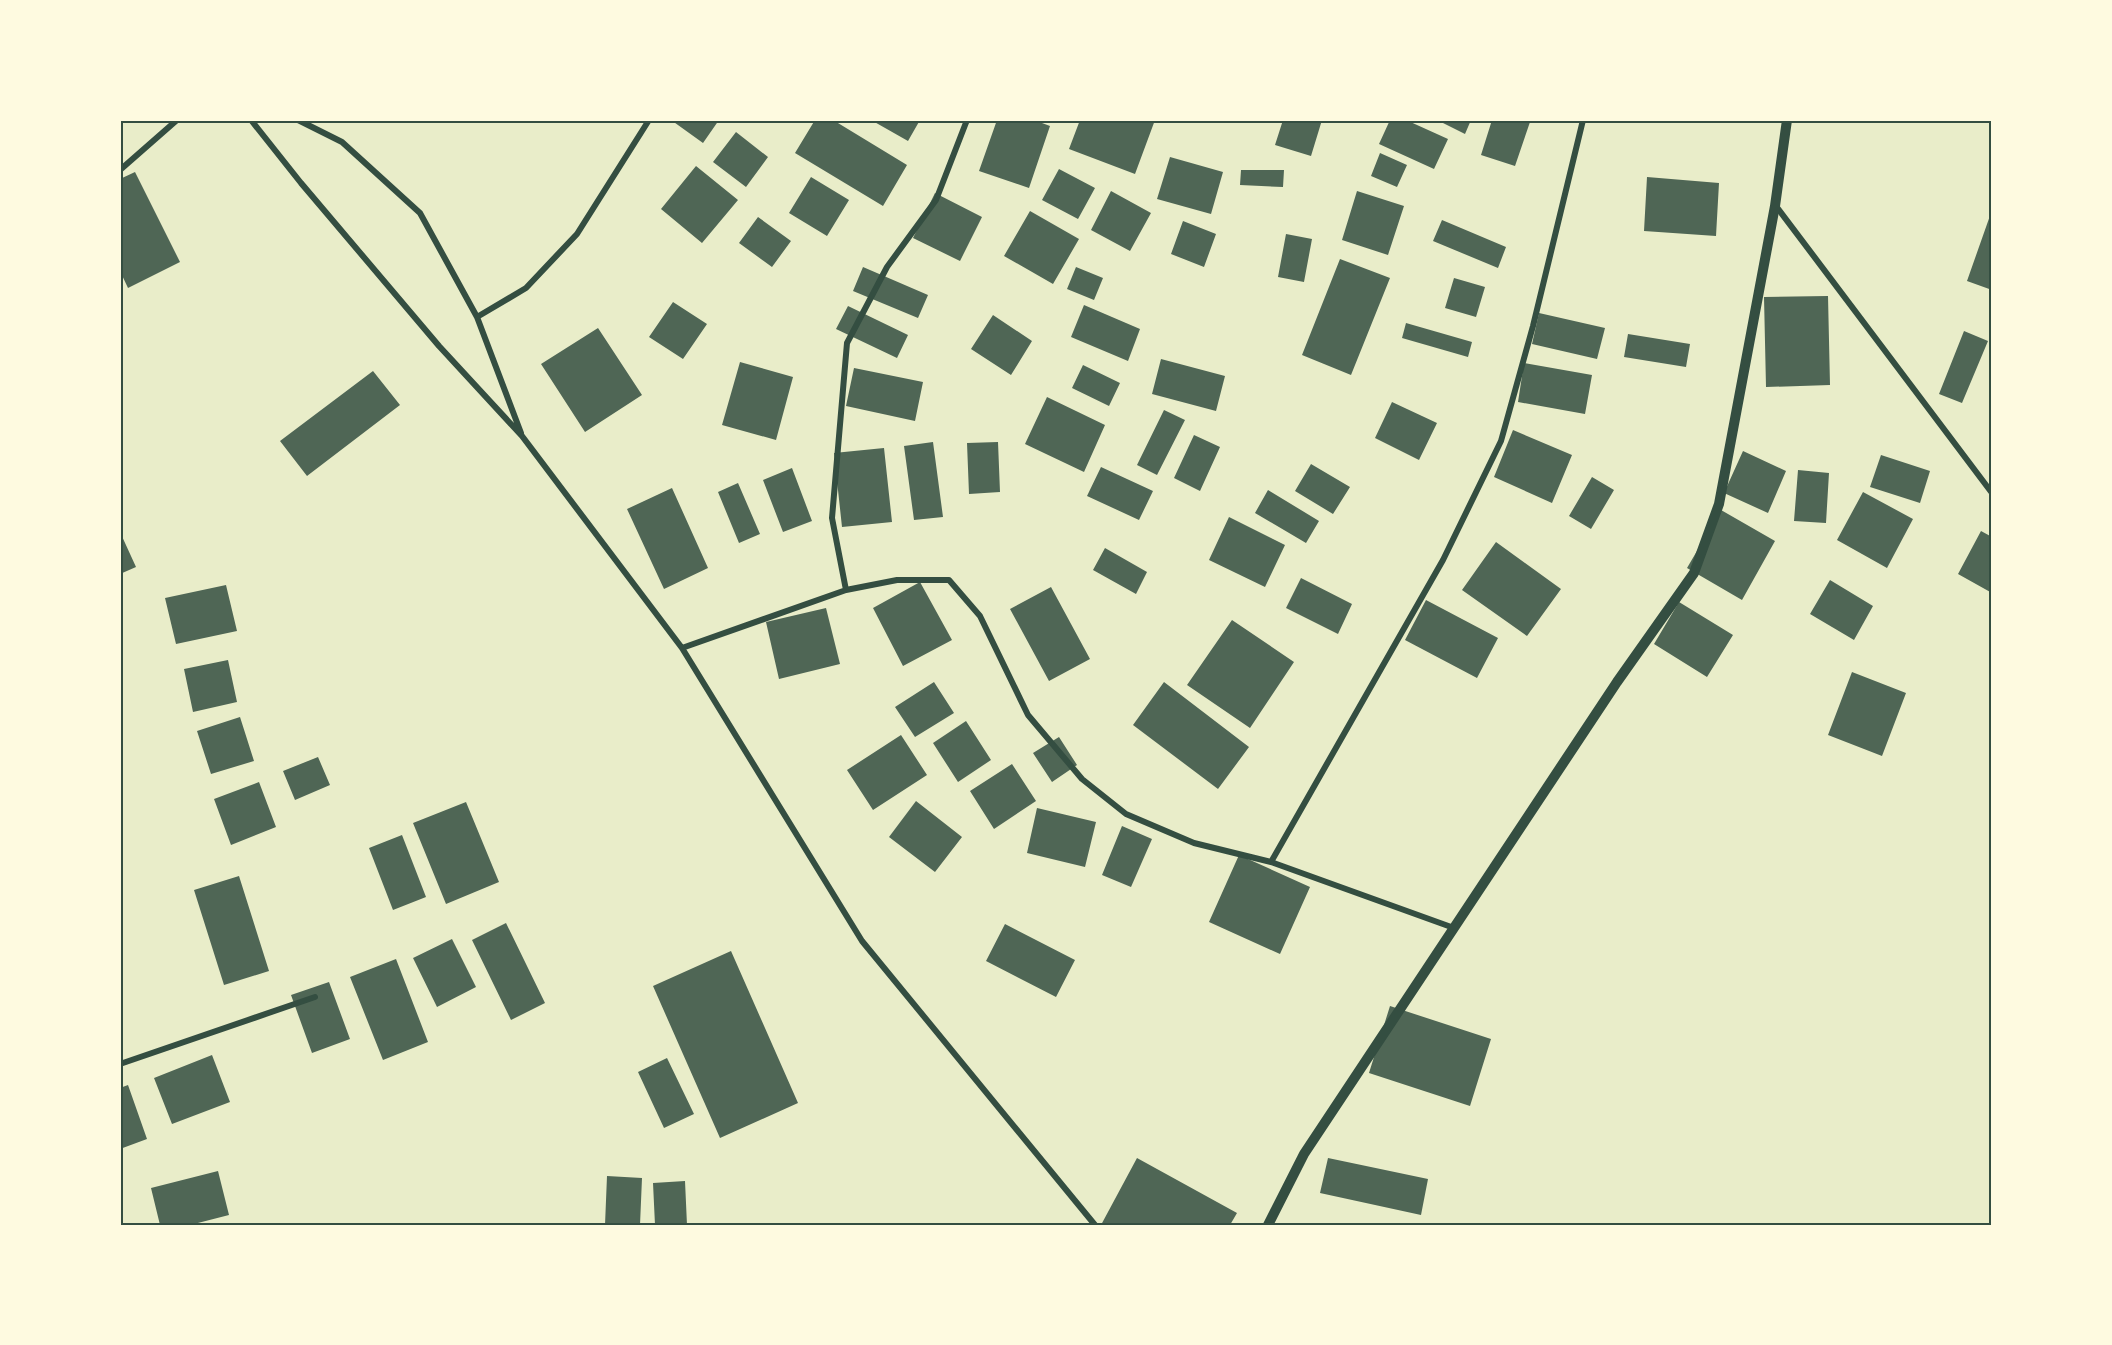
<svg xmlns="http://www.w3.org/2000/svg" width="2112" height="1345" font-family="Karla,sans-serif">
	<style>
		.building { fill: #4f6655 }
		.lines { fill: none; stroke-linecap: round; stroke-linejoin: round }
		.minor { stroke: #344e41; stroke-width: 6 }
		.tertiary { stroke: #344e41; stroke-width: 10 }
		.neatline { fill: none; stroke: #344e41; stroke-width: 2 }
	</style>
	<rect width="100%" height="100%" fill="#e9edc9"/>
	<path class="building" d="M671 120H719L703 143Z
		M815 120H833L907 165 883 206 795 153Z
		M871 120H920L908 141Z
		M997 120H1034L1050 126 1029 188 979 171Z
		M1080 120H1155L1135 174 1069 149Z
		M1283 120H1322L1311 156 1275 145Z
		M1390 120H1406L1448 139 1434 169 1379 144Z
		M1437 120H1471L1465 134Z
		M1492 120H1524L1530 122 1515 166 1481 155Z
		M736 132 768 157 746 187 713 162Z
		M1380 153 1407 165 1397 187 1371 176Z
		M1170 157 1223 172 1211 214 1157 199Z
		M696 166 738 200 702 243 661 209Z
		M1059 169 1095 188 1078 219 1042 200Z
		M1241 170H1284L1283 187 1240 185Z
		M135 172 180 262 128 288 120 271V179Z
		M811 177 849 200 827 236 789 213Z
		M1647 177 1719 183 1716 236 1644 231Z
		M1111 191 1151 213 1130 251 1091 230Z
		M1357 191 1404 206 1388 255 1342 240Z
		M935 193 982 217 960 261 913 238Z
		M1992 210V290L1967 281Z
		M1030 211 1079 239 1053 284 1004 256Z
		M758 217 791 241 772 267 739 243Z
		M1442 220 1506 247 1498 268 1433 241Z
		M1183 221 1216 234 1204 267 1171 254Z
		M1286 234 1312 239 1304 282 1278 277Z
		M1340 259 1390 278 1351 375 1302 355Z
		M863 267 928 295 918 318 853 291Z
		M1076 267 1103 278 1094 300 1067 289Z
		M1454 278 1485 287 1476 317 1445 308Z
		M1828 296 1830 385 1766 387 1764 297Z
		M673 302 707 324 683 359 649 337Z
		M1084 305 1140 329 1128 361 1071 337Z
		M848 306 908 335 897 358 836 329Z
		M1539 313 1605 328 1597 359 1532 344Z
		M993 315 1032 341 1011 375 971 349Z
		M1406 323 1472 342 1468 357 1402 338Z
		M598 328 642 395 585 432 541 364Z
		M1964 331 1988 341 1962 403 1939 394Z
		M1628 334 1690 344 1686 367 1624 357Z
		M1161 359 1225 376 1216 411 1152 394Z
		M740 362 793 377 776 440 722 425Z
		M1524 363 1592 375 1585 414 1518 402Z
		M1083 365 1120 383 1109 406 1072 388Z
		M854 368 923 382 915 421 846 406Z
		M373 371 400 405 307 476 280 441Z
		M1047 397 1105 425 1084 472 1025 444Z
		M1392 402 1437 423 1419 460 1375 438Z
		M1164 410 1185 420 1157 475 1137 465Z
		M1513 430 1572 455 1552 503 1494 477Z
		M1194 435 1220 447 1200 491 1174 478Z
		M933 442 943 517 914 520 904 446Z
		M998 442 1000 492 969 494 967 443Z
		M884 448 892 522 842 527 834 453Z
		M1743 451 1786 471 1768 513 1724 493Z
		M1881 455 1930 471 1920 503 1870 487Z
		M1311 464 1350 487 1333 514 1295 491Z
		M1101 467 1153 491 1139 520 1087 496Z
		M792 468 812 521 783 532 763 480Z
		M1798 470 1829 473 1826 523 1794 521Z
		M1592 477 1614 490 1591 529 1569 516Z
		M738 483 760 534 739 543 718 492Z
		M672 488 708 568 664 589 627 509Z
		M1268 490 1319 521 1306 543 1255 513Z
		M1863 492 1913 519 1887 568 1837 540Z
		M1721 510 1775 541 1742 600 1687 568Z
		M1229 517 1285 545 1265 587 1209 560Z
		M1981 531 1992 537V593L1958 574Z
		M120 532 136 567 120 574Z
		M1496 542 1561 589 1527 636 1462 590Z
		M1105 548 1147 572 1136 594 1093 570Z
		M1301 578 1352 604 1338 634 1286 608Z
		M1830 580 1873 606 1854 640 1810 614Z
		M920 582 952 640 903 666 873 608Z
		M226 585 237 631 176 644 165 598Z
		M1051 587 1090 659 1049 681 1010 609Z
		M1426 600 1498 638 1477 678 1405 640Z
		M1679 602 1733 635 1707 677 1654 644Z
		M826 608 840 664 779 679 766 622Z
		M1232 620 1294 662 1250 728 1187 685Z
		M228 660 237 702 193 712 184 669Z
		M1852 672 1906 693 1882 756 1828 735Z
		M934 682 954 713 915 737 895 707Z
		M1164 682 1249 747 1218 789 1133 725Z
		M240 717 254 761 211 774 197 731Z
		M966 721 991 760 958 782 933 743Z
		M901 735 927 775 873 810 847 770Z
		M1059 737 1077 765 1052 782 1033 753Z
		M318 757 330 785 295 800 283 771Z
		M1012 764 1036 801 994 829 970 791Z
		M259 782 276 827 231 845 214 799Z
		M916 801 962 837 935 872 889 837Z
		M466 802 499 882 446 904 413 823Z
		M1037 808 1096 822 1085 867 1027 853Z
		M1122 826 1152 839 1131 887 1102 875Z
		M402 835 426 897 393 910 369 848Z
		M1239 855 1310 887 1280 954 1209 922Z
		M239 876 269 971 224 985 194 890Z
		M506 923 545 1003 511 1020 472 940Z
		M1005 924 1075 960 1056 997 986 961Z
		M452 939 476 987 437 1007 413 958Z
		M731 951 798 1103 720 1138 653 986Z
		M396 959 428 1042 383 1060 350 977Z
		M329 982 350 1039 312 1053 291 995Z
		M1390 1006 1491 1039 1470 1106 1369 1073Z
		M212 1055 230 1102 172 1124 154 1078Z
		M667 1058 694 1114 664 1128 638 1072Z
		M128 1085 147 1139 120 1149V1088Z
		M1137 1158 1237 1213 1230 1225H1101Z
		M1328 1158 1428 1179 1421 1215 1320 1193Z
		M218 1171 229 1215 190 1225H160L151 1188Z
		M607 1176 642 1178 640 1225H605Z
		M685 1181 687 1225H655L653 1183Z"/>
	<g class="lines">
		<path class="minor" d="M251 120 301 183 439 346 522 436 682 648 862 941 1095 1225
			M298 120 342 142 420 213 477 317 521 433
			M120 170 177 120
			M1776 206 1992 493
			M477 317 526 288 577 234 649 120
			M846 590 832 518 847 343 887 267 936 200 967 120
			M682 648 846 590 897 580H949L980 616 1028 715 1082 779 1126 814 1194 843 1271 862 1454 928
			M1271 862 1443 560 1501 441 1533 326 1583 120
			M120 1064 315 997"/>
		<path class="tertiary" d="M1268 1225 1304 1154 1617 682 1694 573 1719 504 1775 206 1787 120"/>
	</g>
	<rect width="2112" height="1345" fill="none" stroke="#fefae0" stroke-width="243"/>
	<rect x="122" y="122" width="1868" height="1102" class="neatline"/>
</svg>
